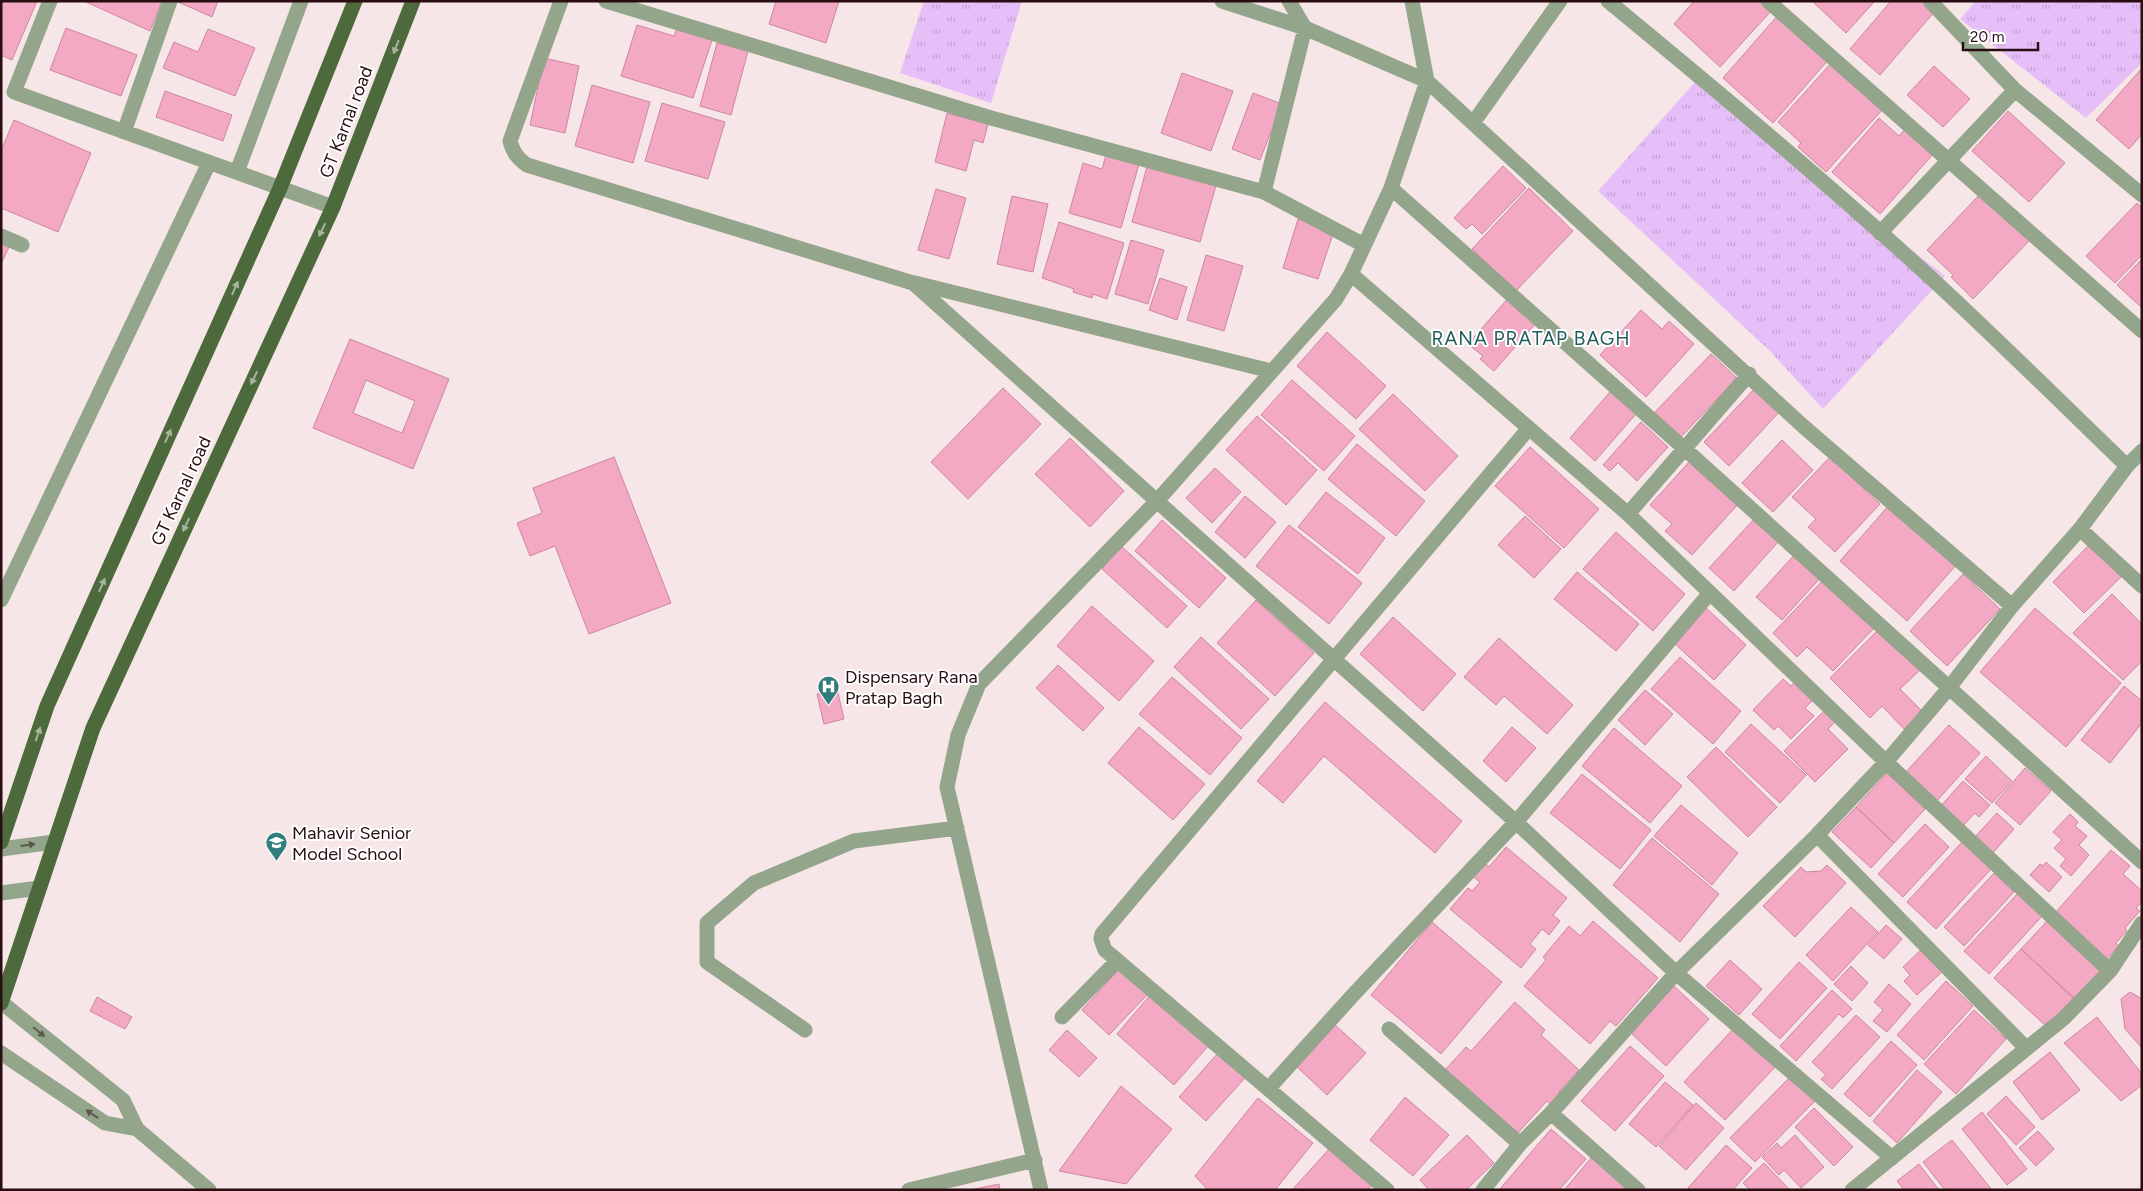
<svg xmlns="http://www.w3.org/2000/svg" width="2143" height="1191" font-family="Figtree,sans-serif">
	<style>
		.park { fill: url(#park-tufts) }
		.building { fill: #f3a8c4; stroke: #cd86a1; fill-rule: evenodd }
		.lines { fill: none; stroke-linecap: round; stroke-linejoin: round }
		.minor { stroke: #93a58b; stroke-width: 15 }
		.major { stroke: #4c6a3b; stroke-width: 15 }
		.oneway { fill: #a6b49d }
		.oneway2 { fill: #5e594e }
		.labels { text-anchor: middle; stroke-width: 4; stroke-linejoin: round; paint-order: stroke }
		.street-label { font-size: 18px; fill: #290d10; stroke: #fff }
		.poi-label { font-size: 18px; fill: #290d10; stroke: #fff; text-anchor: start }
		.neighbourhood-label { font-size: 19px; letter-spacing: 1px; fill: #215c5c; stroke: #fff }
	</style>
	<defs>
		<pattern id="park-tufts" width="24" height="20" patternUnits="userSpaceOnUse" patternTransform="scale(1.25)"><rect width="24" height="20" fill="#e6bef8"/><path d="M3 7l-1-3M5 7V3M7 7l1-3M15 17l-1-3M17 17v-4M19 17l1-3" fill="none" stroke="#c5a2d4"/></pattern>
	</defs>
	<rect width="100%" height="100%" fill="#f7e6e7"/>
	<path class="park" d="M924 1H1022L991 103 900 73Z
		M1976 1H2142V63L2086 118 1960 19Z
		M1704 72 1883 228 1945 276 1823 409 1770 351 1598 191Z"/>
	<path class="building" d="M1 1H37L12 60 1 55Z
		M84 1H162L150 31Z
		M176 1H218L212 17Z
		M776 1H839L826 43 769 24Z
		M1694 1H1763L1772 10 1720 67 1674 24Z
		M1812 1H1875L1846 33Z
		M1891 1H1926L1936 10 1880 75 1850 49Z
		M1779 14 1830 58 1773 123 1723 78Z
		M637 25 674 36 678 26 713 37 693 98 621 76Z
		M66 28 137 55 121 96 50 70Z
		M208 29 255 48 235 96 163 68 174 42 198 52Z
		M717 43 748 51 731 115 700 106Z
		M544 58 579 66 565 133 530 125Z
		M1833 61 1884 108 1826 172 1798 147 1801 143 1778 122Z
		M1934 66 1970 99 1943 127 1907 95Z
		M2142 68V134L2129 149 2096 120Z
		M1182 73 1233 91 1211 151 1161 133Z
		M592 85 650 102 633 163 575 146Z
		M165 91 232 115 223 141 156 117Z
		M1253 93 1282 104 1260 160 1232 149Z
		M662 103 725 122 708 179 645 161Z
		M2008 111 2065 163 2029 202 1972 151Z
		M947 113 988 124 983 143 974 140 966 171 935 162Z
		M1879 118 1899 136 1906 128 1934 153 1880 214 1832 172Z
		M14 120 91 153 58 232 1 208V151Z
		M1106 155 1139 164 1121 228 1069 213 1083 163 1102 169Z
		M1148 163 1217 182 1200 242 1132 222Z
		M1503 166 1526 188 1482 234 1472 224 1466 229 1454 218Z
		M1529 188 1573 231 1516 291 1472 249Z
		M936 189 966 198 949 259 918 250Z
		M1981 193 2032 238 1973 299 1951 277 1953 275 1927 250Z
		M1012 196 1048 204 1033 272 997 264Z
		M2137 203 2142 208V255L2115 283 2086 256Z
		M1298 219 1334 231 1318 279 1283 268Z
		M1059 222 1124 243 1107 299 1093 294 1092 298 1073 292 1074 289 1042 278Z
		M1131 240 1164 250 1148 304 1115 294Z
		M1 243 9 247 1 264Z
		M1206 255 1243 266 1224 331 1187 320Z
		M2142 259V308L2117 285Z
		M1160 278 1187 287 1177 320 1149 310Z
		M1510 296 1538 321 1494 371 1480 359 1483 356 1468 344Z
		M1641 310 1662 329 1669 321 1694 344 1646 397 1600 355Z
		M1327 332 1386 386 1356 419 1297 366Z
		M350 339 449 379 413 469 313 428ZM366 380 415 401 402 433 353 413Z
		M1711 354 1737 378 1679 439 1653 414Z
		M1292 380 1355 436 1324 471 1261 415Z
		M1758 385 1783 408 1729 466 1704 442Z
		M1003 388 1041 424 968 499 931 462Z
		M1611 391 1636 414 1595 461 1570 438Z
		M1393 394 1458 456 1425 491 1359 429Z
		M1257 416 1317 470 1286 505 1226 450Z
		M1641 422 1668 447 1637 481 1618 463 1610 471 1603 465Z
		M1070 438 1124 491 1090 527 1035 474Z
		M1782 440 1813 470 1773 512 1742 483Z
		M1357 444 1425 501 1396 536 1328 479Z
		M1530 447 1599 509 1564 548 1495 486Z
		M614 457 671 603 589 634 555 546 530 556 517 523 542 513 533 488Z
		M1830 457 1880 504 1835 552 1808 527 1816 519 1792 497Z
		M1689 462 1710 482 1715 477 1741 501 1692 555 1665 531 1672 524 1650 505Z
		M1215 468 1241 492 1212 523 1186 498Z
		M1326 492 1385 538 1358 574 1298 527Z
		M1245 496 1276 522 1245 558 1215 532Z
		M1890 504 1957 564 1907 621 1840 561Z
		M1525 516 1561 549 1534 578 1498 545Z
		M1755 518 1780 540 1734 591 1709 568Z
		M1162 520 1226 578 1199 608 1135 551Z
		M1289 525 1362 583 1329 624 1256 566Z
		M1616 532 1685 594 1653 631 1583 569Z
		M2089 545 2121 577 2084 613 2053 582Z
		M1121 546 1187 606 1167 628 1102 569Z
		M1797 552 1822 576 1782 620 1756 597Z
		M1577 572 1639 624 1616 651 1554 599Z
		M1963 574 2000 609 1947 666 1910 631Z
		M1825 578 1876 626 1833 671 1807 647 1797 657 1773 633Z
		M2112 594 2141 623 2142 622V661L2123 680 2073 633Z
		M1256 600 1314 653 1275 696 1217 643Z
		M1092 606 1154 661 1119 701 1057 646Z
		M1706 608 1746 645 1714 680 1674 643Z
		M2035 608 2121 683 2066 747 1980 672Z
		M1393 617 1456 674 1423 711 1360 654Z
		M1880 628 1921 669 1900 689 1922 711 1904 729 1882 706 1870 718 1830 678Z
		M1201 637 1269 699 1241 729 1174 667Z
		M1499 638 1573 705 1547 734 1504 696 1496 705 1464 677Z
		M1680 657 1741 711 1713 744 1651 689Z
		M1058 665 1104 708 1083 731 1036 688Z
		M1172 677 1242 738 1210 775 1139 714Z
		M1783 679 1791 686 1795 682 1813 700 1805 708 1814 716 1791 739 1778 726 1774 730 1753 710Z
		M2124 686 2142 701V723L2110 763 2081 740Z
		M837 689 844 719 824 724 817 694Z
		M1645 690 1673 714 1645 745 1618 720Z
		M1325 702 1462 821 1435 853 1324 756 1283 803 1257 781Z
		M1824 711 1835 722 1828 729 1848 749 1815 782 1784 751Z
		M1751 724 1806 775 1780 803 1725 752Z
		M1949 725 1980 753 1935 803 1904 774Z
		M1139 727 1205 784 1173 820 1108 763Z
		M1512 727 1536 748 1506 782 1483 761Z
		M1614 728 1682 786 1650 823 1582 766Z
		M1716 747 1777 807 1748 837 1687 777Z
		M1986 756 2012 781 1992 803 1965 779Z
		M2025 768 2051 791 2020 825 1995 803Z
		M1887 773 1925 809 1894 843 1856 807Z
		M1582 774 1651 830 1620 869 1550 813Z
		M1963 781 1990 805 1979 817 1975 813 1961 828 1939 808Z
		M1681 805 1738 853 1712 885 1654 836Z
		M1856 807 1894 843 1871 868 1832 832Z
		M1997 813 2014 829 1990 856 1972 840Z
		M2070 814 2078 822 2075 826 2087 836 2079 845 2089 855 2071 876 2060 866 2066 859 2054 848 2062 840 2053 832Z
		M1925 824 1949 847 1903 897 1878 874Z
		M1652 838 1719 894 1680 942 1613 885Z
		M1962 842 1991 869 1936 929 1907 902Z
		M1506 847 1567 898 1553 915 1560 921 1549 935 1542 929 1530 944 1536 949 1521 968 1450 909 1468 888 1472 891 1480 882 1471 875 1482 861 1489 867Z
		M2111 850 2130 866 2123 874 2142 891V902L2136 908 2140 911 2125 928 2127 931 2116 943 2119 946 2106 960 2054 914Z
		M2046 862 2062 877 2049 892 2030 875 2040 864 2043 866Z
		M1827 865 1846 883 1795 937 1763 906 1801 867 1806 872 1821 871Z
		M1994 873 2014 892 1964 946 1944 927Z
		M2019 892 2043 915 1989 974 1964 951Z
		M1851 907 1878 932 1833 981 1806 955Z
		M2048 920 2102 969 2074 999 2021 949Z
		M1593 921 1658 978 1616 1026 1610 1021 1590 1044 1524 986 1546 960 1543 957 1569 926 1580 936Z
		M1432 922 1502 982 1441 1054 1371 995Z
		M1886 925 1902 939 1884 959 1868 945Z
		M1922 949 1943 971 1917 995 1904 981 1910 975 1903 967Z
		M2021 949 2074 998 2047 1027 1994 978Z
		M1730 960 1762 989 1739 1015 1706 986Z
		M1799 962 1827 988 1780 1039 1752 1014Z
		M1851 966 1868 983 1852 1001 1834 984Z
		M1119 969 1147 995 1109 1035 1082 1010Z
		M1946 981 1973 1006 1924 1060 1897 1035Z
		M1889 984 1911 1004 1887 1032 1873 1021 1883 1010 1874 1002Z
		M1674 986 1709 1019 1666 1066 1631 1033Z
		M1832 990 1852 1009 1843 1018 1839 1014 1796 1061 1780 1046Z
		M2130 992 2142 999V1048L2125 1029 2121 999Z
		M1151 994 1209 1045 1174 1085 1117 1034Z
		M97 997 132 1017 125 1029 90 1011Z
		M1515 1002 1545 1030 1541 1035 1579 1070 1559 1092 1561 1094 1551 1105 1547 1101 1516 1135 1445 1070 1466 1047 1471 1051Z
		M1974 1010 2006 1039 1956 1094 1924 1064Z
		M1856 1015 1880 1037 1832 1089 1821 1079 1826 1075 1812 1062Z
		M2097 1017 2142 1074V1085L2121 1101 2064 1043Z
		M1334 1024 1366 1053 1327 1095 1296 1066Z
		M1735 1027 1776 1066 1725 1120 1684 1082Z
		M1067 1030 1097 1058 1079 1077 1049 1050Z
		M1891 1041 1917 1065 1870 1117 1844 1094Z
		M1630 1046 1664 1076 1615 1131 1581 1101Z
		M2050 1052 2080 1090 2042 1120 2013 1082Z
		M1218 1053 1245 1078 1206 1121 1179 1097Z
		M1917 1070 1942 1092 1897 1143 1873 1121Z
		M1790 1077 1815 1101 1755 1162 1730 1138Z
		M1665 1082 1693 1105 1656 1147 1629 1124Z
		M1121 1086 1172 1129 1126 1184 1059 1171Z
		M2006 1096 2035 1127 2016 1145 1987 1114Z
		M1405 1097 1449 1135 1413 1176 1370 1140Z
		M1258 1098 1313 1143 1275 1190H1208L1195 1176Z
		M1696 1103 1724 1128 1686 1170 1659 1146Z
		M1814 1108 1853 1147 1834 1166 1795 1127Z
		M1982 1112 2027 1169 2007 1185 1962 1129Z
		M1551 1129 1586 1159 1559 1190H1499Z
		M2038 1131 2054 1149 2036 1166 2019 1148Z
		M1467 1135 1494 1163 1466 1190H1429L1420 1180Z
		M1795 1135 1824 1167 1801 1188 1784 1170 1779 1175 1762 1157 1777 1143 1781 1148Z
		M1952 1140 1992 1190H1945L1923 1162Z
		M1726 1145 1752 1168 1733 1190H1690L1688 1188Z
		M1331 1147 1372 1185 1367 1190H1292Z
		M1592 1157 1630 1190H1564Z
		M1764 1163 1790 1190H1750L1743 1183Z
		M1919 1164 1939 1190H1904L1897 1181Z
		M999 1184 1000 1190H970Z"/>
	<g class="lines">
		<path class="minor" d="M50 1 14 92 333 207
			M561 1 510 141C513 152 517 158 527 165L913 283 1516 822 1676 973 1892 1158
			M606 1 991 118 1264 192 1364 245
			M1222 1 1305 28 1427 81 1804 427 2012 606 2080 529 2127 466C2066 407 2006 348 1944 290 1836 190 1722 95 1608 1
			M1768 1 2142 331
			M2015 90 2142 195
			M1473 123 1560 1
			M124 132 170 1
			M237 172 301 1
			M1391 188 1685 449 2142 862
			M1264 192 1305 28 1289 1
			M1880 233 2015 90 1930 1
			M1 236 22 245
			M1351 274 1628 514 1886 762 2110 971
			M915 283 1271 371
			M2127 466 2142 451
			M1628 514 1749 374
			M2080 529 2142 586
			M1 600 209 163
			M1817 835 2026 1048
			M1 849 54 842
			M1 893 39 888
			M1 1002 123 1100 137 1129 209 1190
			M1062 1017 1117 961
			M1389 1029 1520 1144
			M805 1030 707 962V923L754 883 854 841 957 828
			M1 1053 105 1123 137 1129
			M1269 1088 1353 995 1516 822 1709 594
			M1551 1113 1676 973 1817 835 1886 762 1949 688 2012 606
			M909 1190 1035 1160
			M1041 1190 947 787 958 735 979 684 1157 501 1336 299 1351 274 1391 188 1427 81 1412 1
			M1387 1190 1105 950 1101 939 1102 934 1529 428
			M1483 1190 1520 1144 1551 1113 1638 1190
			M1852 1190 2063 1019 2110 971 2142 923"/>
		<path class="major" d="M1 842 47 706 280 188 355 1
			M1 1003 93 728 333 207 413 1"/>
	</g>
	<defs><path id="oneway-solid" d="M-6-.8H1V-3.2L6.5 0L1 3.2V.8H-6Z" transform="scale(1.25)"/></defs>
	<g class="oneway">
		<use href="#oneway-solid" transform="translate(396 47) rotate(111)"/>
		<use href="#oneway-solid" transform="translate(322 230) rotate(115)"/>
		<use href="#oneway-solid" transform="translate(235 288) rotate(-66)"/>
		<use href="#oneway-solid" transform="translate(254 378) rotate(115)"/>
		<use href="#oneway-solid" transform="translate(168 436) rotate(-66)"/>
		<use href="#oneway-solid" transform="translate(186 525) rotate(115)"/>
		<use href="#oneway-solid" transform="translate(102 585) rotate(-66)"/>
		<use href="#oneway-solid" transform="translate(38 734) rotate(-71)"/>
	</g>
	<g class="oneway2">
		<use href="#oneway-solid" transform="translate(28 845) rotate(-8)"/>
		<use href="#oneway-solid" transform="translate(39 1032) rotate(39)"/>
		<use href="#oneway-solid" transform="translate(92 1114) rotate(-146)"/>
	</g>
	<defs>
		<symbol id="hospital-pin" viewBox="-11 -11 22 30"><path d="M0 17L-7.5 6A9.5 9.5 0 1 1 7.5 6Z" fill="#347d7d" stroke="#fff"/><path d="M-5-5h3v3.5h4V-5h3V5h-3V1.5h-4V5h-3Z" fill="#fff"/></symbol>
		<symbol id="school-pin" viewBox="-11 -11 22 30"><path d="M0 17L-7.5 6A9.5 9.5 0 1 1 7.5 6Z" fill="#347d7d" stroke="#fff"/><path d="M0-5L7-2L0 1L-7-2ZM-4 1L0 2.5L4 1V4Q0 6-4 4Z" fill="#fff"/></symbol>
	</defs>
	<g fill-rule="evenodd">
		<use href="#hospital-pin" x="816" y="674" width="25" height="34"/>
		<use href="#school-pin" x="264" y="830" width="25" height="34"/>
	</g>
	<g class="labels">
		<g class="street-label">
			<text transform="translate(346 122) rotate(-69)" y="6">GT Karnal road</text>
			<text transform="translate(181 491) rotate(-65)" y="6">GT Karnal road</text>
		</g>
		<g class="poi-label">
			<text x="845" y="683">Dispensary Rana<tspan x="845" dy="21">Pratap Bagh</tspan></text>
			<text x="292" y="839">Mahavir Senior<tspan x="292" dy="21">Model School</tspan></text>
		</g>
		<g class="neighbourhood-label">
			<text x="1531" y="345">RANA PRATAP BAGH</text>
		</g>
	</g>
	<rect width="2143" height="1191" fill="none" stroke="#290d10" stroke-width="5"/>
	<path d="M1963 42v8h75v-8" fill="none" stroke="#290d10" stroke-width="2.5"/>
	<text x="1970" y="42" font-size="15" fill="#290d10" stroke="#ffffff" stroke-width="4" paint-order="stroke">20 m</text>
</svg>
